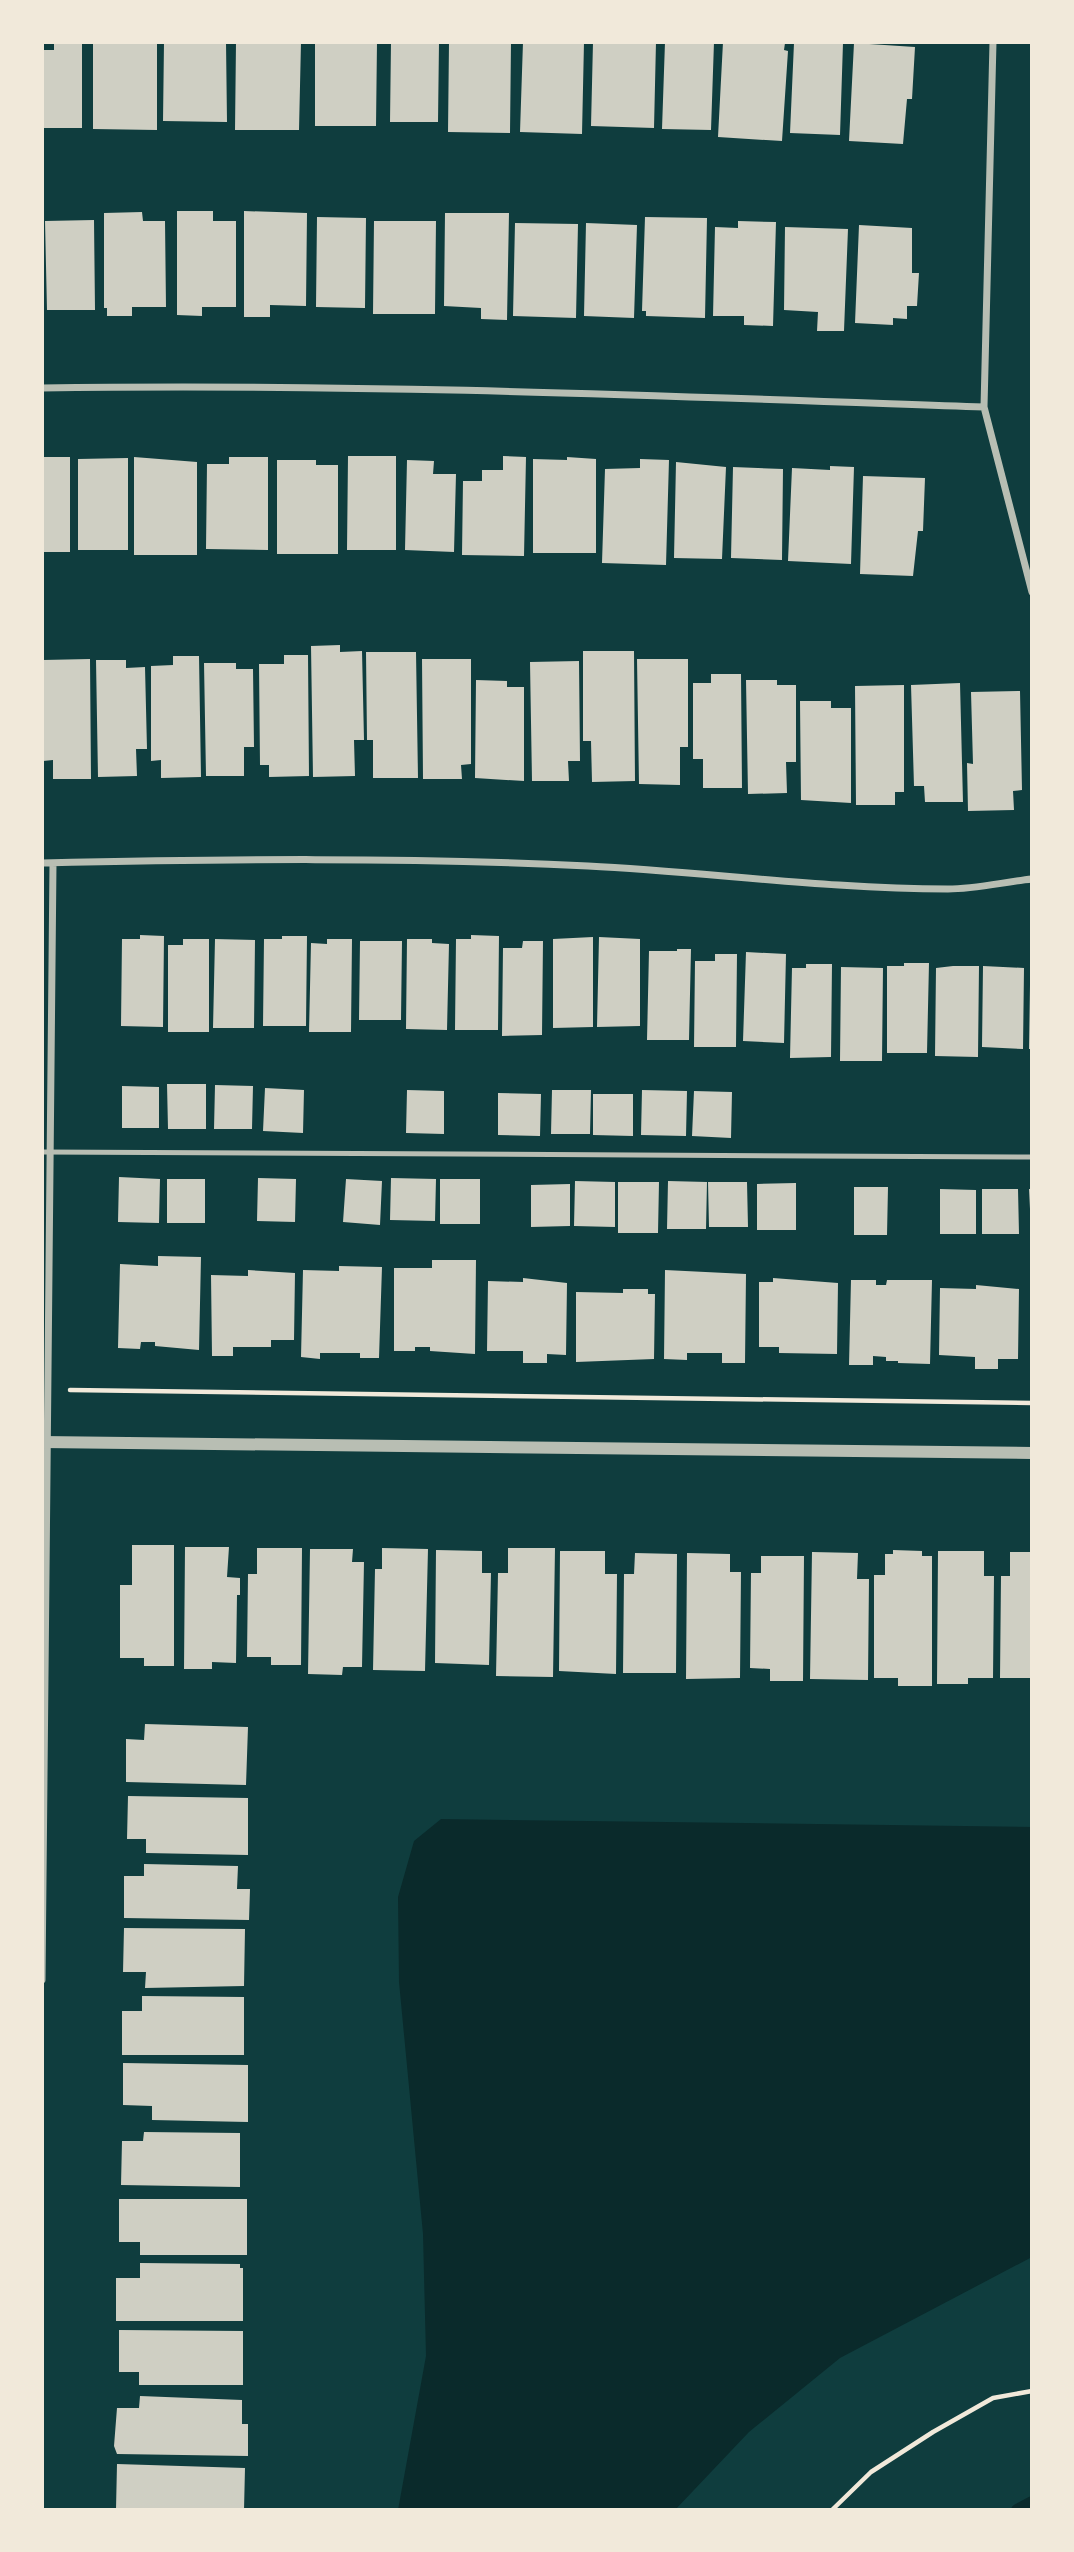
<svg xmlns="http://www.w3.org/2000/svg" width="1074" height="2552" font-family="Overpass,sans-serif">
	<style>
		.water { fill: #0a2a2b }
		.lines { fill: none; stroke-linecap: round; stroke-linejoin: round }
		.stream { stroke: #0a2a2b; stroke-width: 12 }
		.building { fill: #cfcfc3 }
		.path { stroke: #f1e9da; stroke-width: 4.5 }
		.service { stroke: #b8beb3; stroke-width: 5 }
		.minor { stroke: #b8beb3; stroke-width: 7 }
		.tertiary { stroke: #b8beb3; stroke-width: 12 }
	</style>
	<rect width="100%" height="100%" fill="#0f3d3e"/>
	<path class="water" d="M441 1819 1032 1827V2257L840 2358 749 2432 675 2510H398L426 2356 423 2234 399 1982 398 1897 414 1841Z"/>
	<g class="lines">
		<path class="stream" d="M1017 2510 1032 2502"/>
	</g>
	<path class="building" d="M54 42H82V128H42V50H54Z
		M93 42H157V130L93 129Z
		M164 42H226L227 122 163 121Z
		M236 42H301L299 130H235Z
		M315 42H377L376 126H315Z
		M391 42H439L438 122H390Z
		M449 42H511L510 133 448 132Z
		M523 42H584L582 134 520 132Z
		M593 42H656L654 128 591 126Z
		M665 42H714L711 130 662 129Z
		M723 42 785 43 784 50 788 51 782 141 718 137Z
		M794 43H843L840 135 790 133Z
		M854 43 915 47 912 99H907L903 144 849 141Z
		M177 211H213V221H236V307H202V316L177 315Z
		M244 211 307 213 306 306 270 305V317H244Z
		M142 212 143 221H165L166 307H132V316H107V308H104V213Z
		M445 213H509L507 320 481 319V308L444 306Z
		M317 217 366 218 365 308 316 307Z
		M645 217 707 218 705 318 646 316V311H642Z
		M94 220 95 310H47L45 221Z
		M374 221H436L435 314H373Z
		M738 221 776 222 773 326 744 325V316H713L715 227 738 228Z
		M515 223 578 224 576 318 513 316Z
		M586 223 637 225 634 318 584 316Z
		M859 225 912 228V273H919L917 306H907V319L893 318V325L855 323Z
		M785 227 848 229 844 331H817L818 312 784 310Z
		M348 456H396V550H347Z
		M503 456 526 457 524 556 462 555 463 481H482V470H503Z
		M42 457H70V552H42Z
		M134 457 197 462V555H134Z
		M229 457H268V550L206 549 207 464H229Z
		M567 457 596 459V553H533V459L567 460Z
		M128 458V550H78V459Z
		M640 459 669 460 666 565 602 563 605 469 640 468Z
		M277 460H316V465H338V554H277Z
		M407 460 434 461 433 474H456L454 552 405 550Z
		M676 462 726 467 722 559 674 558Z
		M830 466 854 467 851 564 788 561 792 468 830 470Z
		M733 467 783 469 782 560 731 558Z
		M863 476 925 478 923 531H918L913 576 860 574Z
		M340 645V652L362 651 364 740H354L355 776 313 777 311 646Z
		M583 651H634L635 781 592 782 591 741H583Z
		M366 652H416L418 778H373V740H367Z
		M284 655H308L309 776 269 777V765H260L259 664H284Z
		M173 656H199L201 777 161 778V760L151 761V666L173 665Z
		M90 659 91 779H53V760L43 761V660Z
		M422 659H471V764L461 765 462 779H423Z
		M637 659H688V747H680V785L639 784Z
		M96 660H126V668L145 667 147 749H136L137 776 98 777Z
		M579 661 580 761H568L569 781H532L530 662Z
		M204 663H236V669H253L254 747H244V776H206Z
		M711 674H741L742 788H703V759H693V683H711Z
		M476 680 507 681V687H524V781L475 778Z
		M746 680H777V685H796V762H786L787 793 748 794Z
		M960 683 963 802H925L924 786H914L911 685Z
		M904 685V792H895V805H856L855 686Z
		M1020 691 1022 790 1013 791 1014 810 968 811 967 763 973 764 971 692Z
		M800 701H831V708H851V803L801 800Z
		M140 935 164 936 163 1027 121 1026 122 939H140Z
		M471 935 499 936 498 1030H455L456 939H471Z
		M282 936H307L306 1026H263L264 939H282Z
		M593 937V1027L553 1028V939Z
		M599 937 640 939V1026L597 1027Z
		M183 939H209V1032H168V945H183Z
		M215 939 255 940 254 1028H213Z
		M327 939H352L351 1032H309L311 943 327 944Z
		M407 939H432V943L449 944 447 1030 406 1029Z
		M360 941H402L401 1020H359Z
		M523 941H543L542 1035 502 1036 503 948H522Z
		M677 949H691L689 1040H647L649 951H677Z
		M746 952 786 954 784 1043 743 1041Z
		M715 954H737L736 1047H694L695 961H715Z
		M904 963H929L927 1053H887V966H904Z
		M806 964H832L831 1057 790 1058 792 968H806Z
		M953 966H979L978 1057 935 1056 936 968Z
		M983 966 1024 968 1023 1049 982 1047Z
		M841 967 883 968 882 1061H840Z
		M1030 985 1032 1049H1029Z
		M167 1084H206V1129H168Z
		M215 1085 253 1086 252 1129H214Z
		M122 1086 159 1087V1128H122Z
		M265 1088 304 1090 303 1133 263 1131Z
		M407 1090 444 1091V1134L406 1133Z
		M552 1090H591L590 1134H551Z
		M642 1090 687 1091 686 1136 641 1135Z
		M694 1091 732 1092 731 1138 692 1136Z
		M498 1093 541 1094 540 1136 498 1135Z
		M593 1094H633V1136L593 1135Z
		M119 1177 160 1179 159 1223 118 1222Z
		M258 1178 296 1179 295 1222 257 1221Z
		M391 1178 436 1179 435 1221 390 1220Z
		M167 1179H205V1223H167Z
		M346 1179 382 1181 380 1225 343 1222Z
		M440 1179H480V1224H440Z
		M575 1181 615 1182V1227L574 1226Z
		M668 1181 707 1182 706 1229H667Z
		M618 1182H659L658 1233H618Z
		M708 1182H747L748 1227H709Z
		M796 1183V1230H757V1184Z
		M570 1184V1226L531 1227V1185Z
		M854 1187H888L887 1235H854Z
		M940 1189 976 1190V1234H940Z
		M982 1189H1018L1019 1234H982Z
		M1029 1189H1032V1209H1030Z
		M158 1256 201 1257 199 1350 155 1346V1342H141L140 1349 118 1348 120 1264 158 1266Z
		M432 1260H476L475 1354 430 1351V1347H415V1351H394V1268H432Z
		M339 1266 382 1267 379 1358H360V1353H320V1359L301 1357 303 1270 339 1271Z
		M248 1270 295 1273 294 1340H271V1347H233V1356H212L211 1275 248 1276Z
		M665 1270 746 1274 745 1363H722V1353H687V1360L664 1359Z
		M523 1278 567 1283 566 1355 547 1354V1363H523V1351H487L488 1281 523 1282Z
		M773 1278 838 1283 837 1354 779 1353V1347H759V1282H773Z
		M851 1280H876V1285H886L887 1280H932L930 1364 898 1363V1361H886V1357L873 1356V1365H849Z
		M976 1285 1019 1289 1018 1359H998V1369H975V1357L939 1355 940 1288 976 1289Z
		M623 1289H648V1294H655L654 1359 576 1362V1292L623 1293Z
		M132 1545H174V1666H144V1658H120V1585H132Z
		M185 1547H229L227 1577 240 1578V1595H237L236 1663 212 1662V1669H184Z
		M257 1548H302L301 1665H271V1657H247L248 1574H257Z
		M382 1548 428 1549 425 1671 373 1670 375 1569H382Z
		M508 1548H555L553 1677 496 1676 498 1573H508Z
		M310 1549H353L352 1562H364L362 1667H343L342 1675 308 1674Z
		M436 1550 482 1551V1573H491L489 1665 435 1663Z
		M893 1550 922 1551V1556H932V1686H898V1678H874V1575H885V1554H893Z
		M560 1551H605V1574H617L616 1674 559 1671Z
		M938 1551H984V1576H994L993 1678H968V1684H937Z
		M812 1552 858 1553 857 1579H869L868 1680 810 1679Z
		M1010 1552H1032V1678H1000L1001 1576H1010Z
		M635 1553 677 1554 676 1673H623L624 1574H634Z
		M687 1553 730 1554V1572H741L740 1678 686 1679Z
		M761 1556H804L803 1681H770V1669L750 1668 751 1573H761Z
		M145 1724 248 1727 246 1785 126 1782V1739L144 1740Z
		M128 1796 248 1798V1855L146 1853V1839H127Z
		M144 1864 238 1866 237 1889H250L249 1920 124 1918V1876H144Z
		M124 1928 245 1929 244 1986 145 1988 146 1972H123Z
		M142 1996 244 1997V2055H122V2011H142Z
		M123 2063 248 2065V2122L152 2120V2106L123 2105Z
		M144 2132 240 2133V2187L121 2185 122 2141H143Z
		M119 2199H247V2255H140V2242H119Z
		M140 2263 240 2264V2268H243V2321H116V2278H140Z
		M119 2330 243 2331V2385H139V2372H119Z
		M140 2396 242 2400V2424H248V2456L117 2454 114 2446 117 2408H139Z
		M117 2464 245 2468 244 2510 116 2509Z"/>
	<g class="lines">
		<path class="path" d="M70 1390 1032 1403
			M832 2510 871 2472 933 2432 993 2398 1032 2391"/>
		<path class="service" d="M42 1152 1032 1157"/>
		<path class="minor" d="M993 42 984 407 1032 592
			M42 388C356 383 670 396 984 407
			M42 863C224 859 406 857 588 866 708 872 828 889 948 889 975 889 1004 882 1032 879
			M42 1980 53 863"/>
		<path class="tertiary" d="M42 1442 1032 1453"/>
	</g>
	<rect width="1074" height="2552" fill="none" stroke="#f1e9da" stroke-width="88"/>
</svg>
